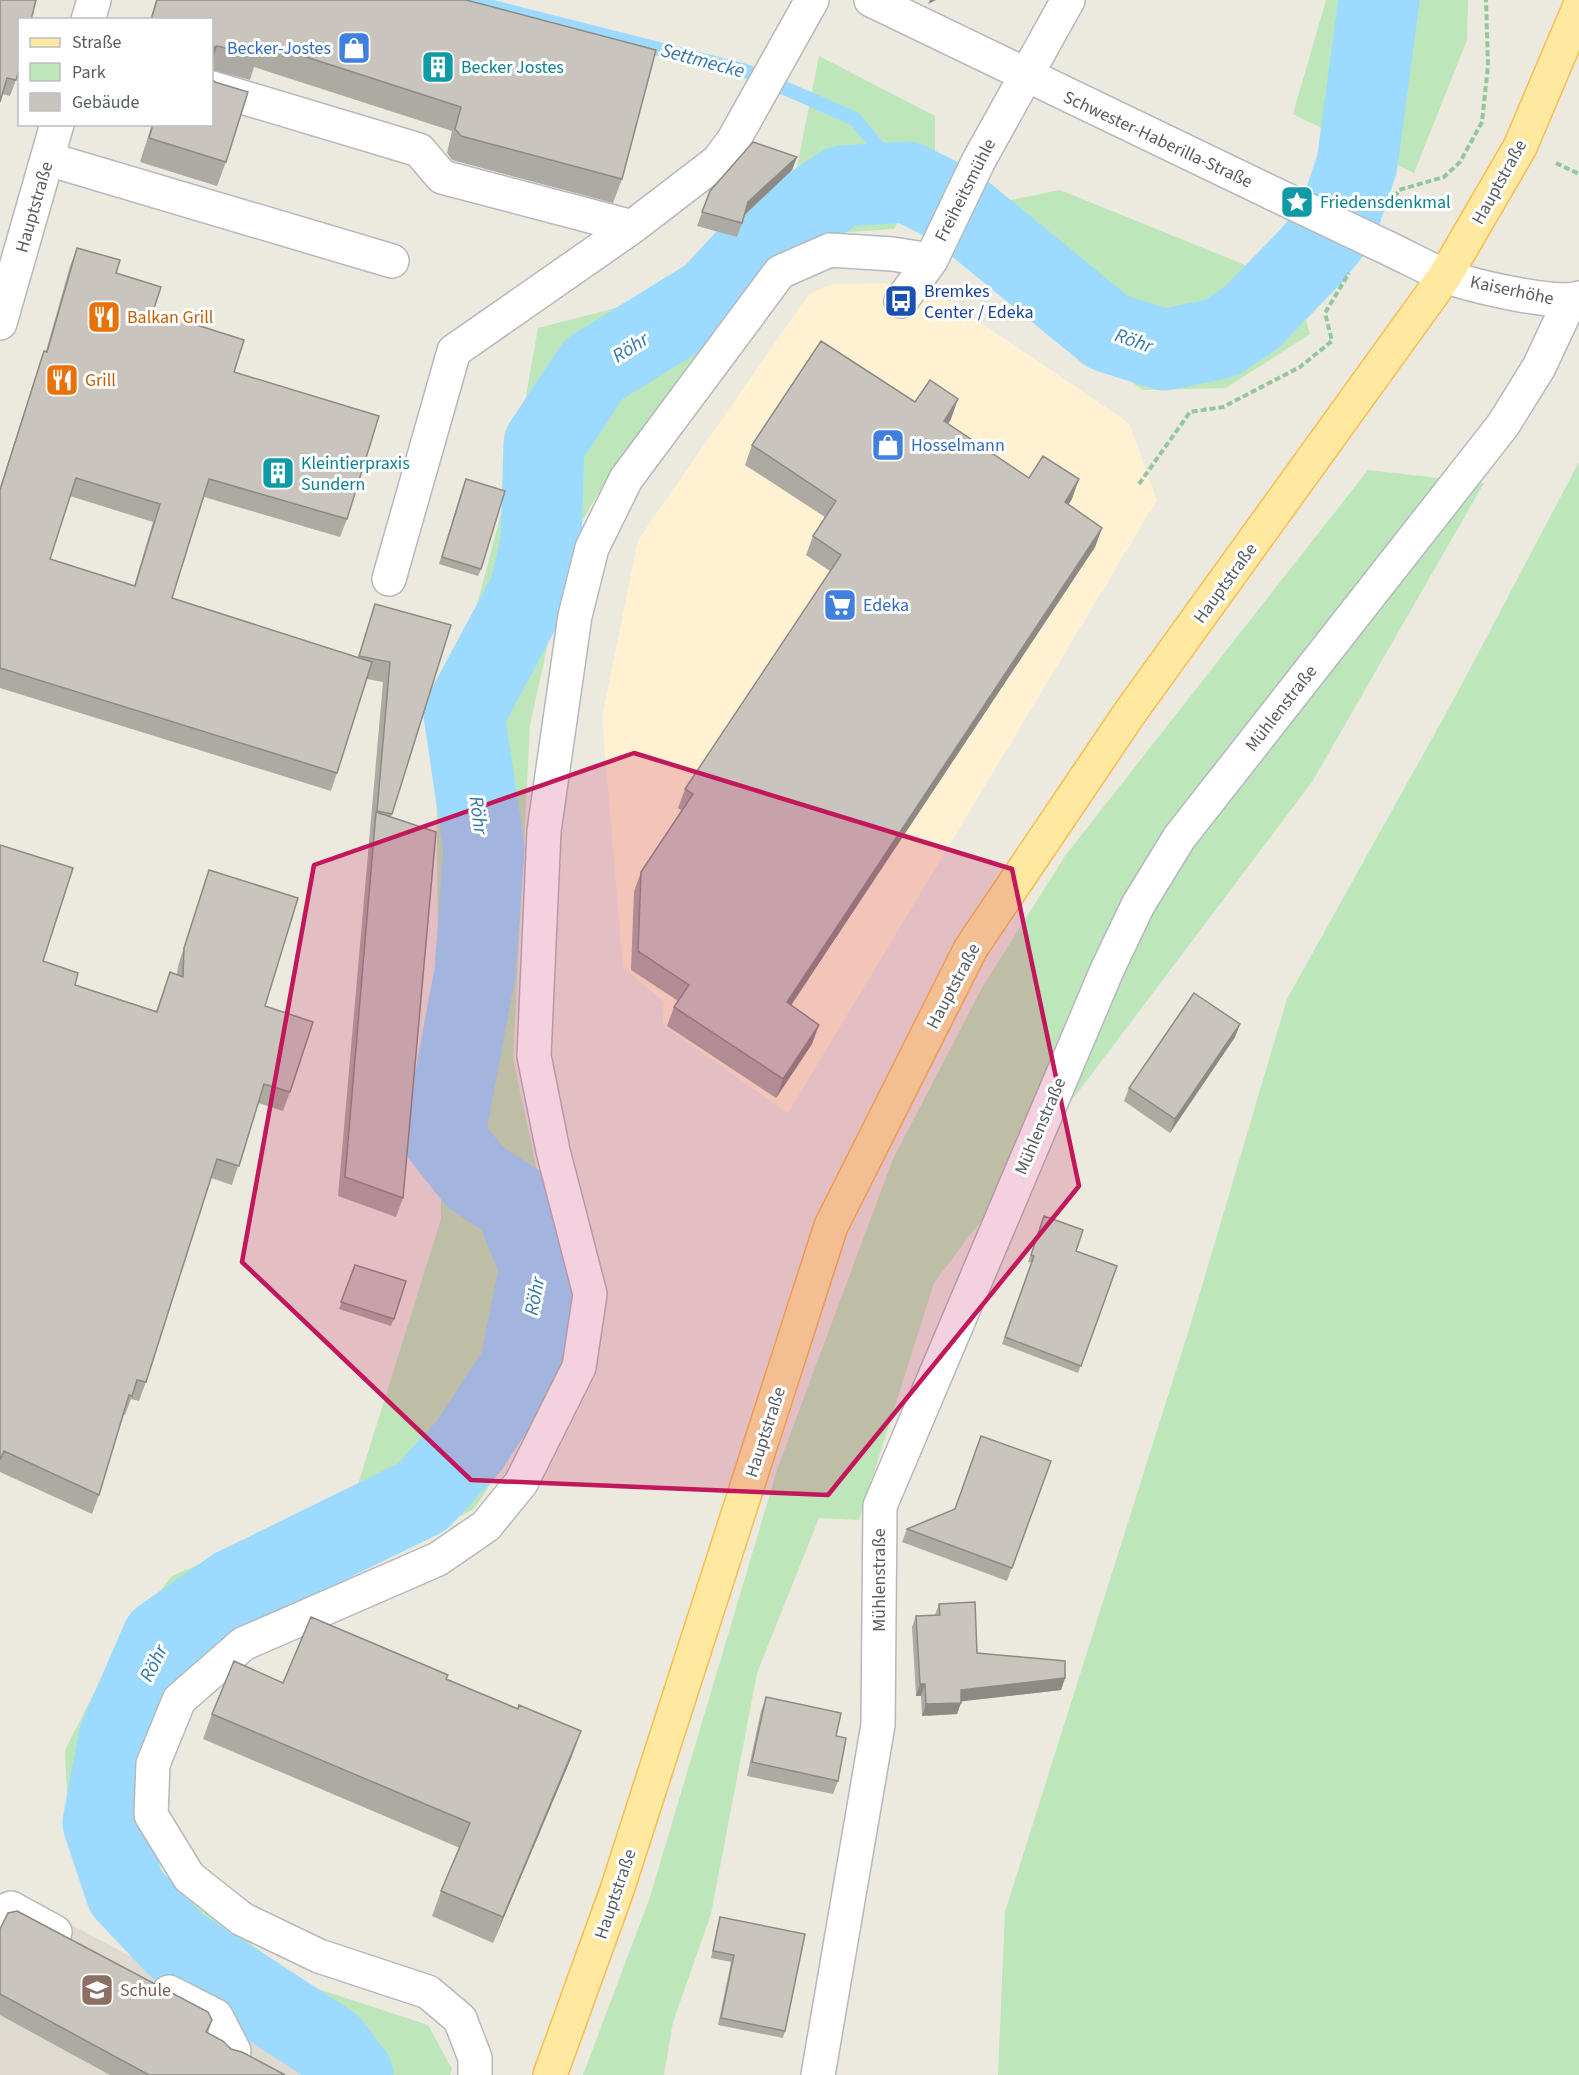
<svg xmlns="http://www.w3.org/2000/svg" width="1579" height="2075" font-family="'Source Sans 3',sans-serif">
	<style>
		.commercial { fill: #fff1d1 }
		.education { fill: #dedad0 }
		.green { fill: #bde6ba }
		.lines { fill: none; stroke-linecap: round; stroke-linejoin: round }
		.stream { stroke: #9cdbff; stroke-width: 14 }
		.river { stroke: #9cdbff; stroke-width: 81 }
		.minor-casing { stroke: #b5b8bd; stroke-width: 36 }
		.major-casing { stroke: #f7bc4d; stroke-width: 36 }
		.path { stroke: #92c79e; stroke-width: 4; stroke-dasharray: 6 3; stroke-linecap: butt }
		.minor { stroke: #fff; stroke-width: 33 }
		.major { stroke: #ffe9a1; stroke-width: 33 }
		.minor-bridge-casing { stroke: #b5b8bd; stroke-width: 36; stroke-linecap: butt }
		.minor-bridge { stroke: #fff; stroke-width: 33 }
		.wall { fill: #ada9a3; fill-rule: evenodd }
		.shaded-wall { fill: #8d8a85 }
		.building { fill: #c9c5be; stroke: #8d8a85; stroke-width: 1.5; fill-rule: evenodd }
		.marked { fill: #c2185b; fill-opacity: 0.2; stroke: #c2185b; stroke-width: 4.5; stroke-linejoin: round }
		.labels { text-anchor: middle; stroke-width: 6; stroke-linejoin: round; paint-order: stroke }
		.shop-label { font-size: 18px; fill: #366cbe; stroke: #fff; text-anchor: start }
		.culture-label { font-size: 18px; fill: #0d838f; stroke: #fff; text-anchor: start }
		.street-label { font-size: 18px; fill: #585d61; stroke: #fff }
		.transit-label { font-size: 18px; fill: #164399; stroke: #fff; text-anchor: start }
		.food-label { font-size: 18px; fill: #c56008; stroke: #fff; text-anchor: start }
		.education-label { font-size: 18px; fill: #785e54; stroke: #fff; text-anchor: start }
		.water-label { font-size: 20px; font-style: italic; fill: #3477ac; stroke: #fff }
	</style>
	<rect width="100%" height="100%" fill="#ece9df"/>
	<path class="commercial" d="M922 283 1129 423 1157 500 788 1113 663 1025 664 1002 623 967 602 718 638 540 809 294 833 284Z"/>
	<path class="education" d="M12 1893 336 2066 332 2075H0V1915Z"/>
	<path class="green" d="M1326 0H1468L1467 40 1414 173 1293 114Z
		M819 56 935 116V153L894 229 819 234 763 262 609 475 570 542 530 725 513 1059 564 1295 527 1429 474 1509 374 1561 220 1631 157 1696 127 1783 152 1873 309 1986 428 2025 452 2069 450 2075H369L338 2033 118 1923 69 1842 65 1750 122 1638 172 1576 354 1497 441 1219 436 761 514 464 538 328 694 288 743 243 794 182Z
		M1060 190 1260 271 1301 303 1310 334 1226 388 1143 390 966 267 1001 202Z
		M1579 462V2075H998L1005 1912 1191 1323 1287 999 1454 699Z
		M1368 470 1484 483 1312 782 934 1283 859 1520 819 1518 757 1673 711 1914 673 2022 664 2075H583L650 1897 778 1467 893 1159 983 986 1065 856Z"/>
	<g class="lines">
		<path class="stream" d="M465 0 746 71 855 119 907 182"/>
		<path class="river" d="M353 2075 330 2045 176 1945 126 1892 103 1823 119 1738 162 1639 234 1589 422 1497 469 1446 520 1368 540 1268 515 1203 475 1177 444 1138 475 972 484 849 464 714 530 591 541 542 544 444 594 369 711 297 771 232 843 186 907 182 953 205 1108 332 1164 350 1221 338 1252 317 1312 255 1337 224 1357 164 1379 0"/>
		<defs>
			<path id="minor" d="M871 0 1274 194
				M88 20 94 0
				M212 88 419 150 442 177 632 227 718 161 733 141 812 0
				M48 159 392 261
				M1377 243C1399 253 1421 265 1443 275 1468 285 1555 306 1579 298
				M901 301 931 260 979 160 1068 0
				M0 323 57 124
				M389 579 454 351 632 227
				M0 1913 11 1908 55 1932
				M169 1992 216 2016 234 2051
				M475 2075V2058L460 2019 428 1992 319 1956 242 1919 189 1877 151 1815 153 1764 179 1700 243 1644 438 1559 486 1526 521 1483 579 1367 590 1294 553 1151 534 1056 544 831 575 616 592 548 626 479 780 272 830 250 892 254 931 260
				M818 2075 878 1725 880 1506 1107 970 1138 905 1179 838 1503 425 1539 367 1570 301"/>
			<path id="major" d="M550 2075 617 1890 831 1226 971 948 1129 714 1445 276 1520 147 1579 8"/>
		</defs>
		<use href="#minor" class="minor-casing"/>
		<use href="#major" class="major-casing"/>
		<path class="path" d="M1556 163 1579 174
			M1390 205 1399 190 1444 177 1460 162 1482 122 1488 66 1486 0
			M1139 484 1190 412 1223 407 1300 367 1332 341 1325 313 1349 273"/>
		<use href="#minor" class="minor"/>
		<use href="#major" class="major"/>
		<defs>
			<path id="minor-bridge" d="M1274 194 1377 243"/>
		</defs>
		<use href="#minor-bridge" class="minor-bridge-casing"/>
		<use href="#minor-bridge" class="minor-bridge"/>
	</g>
	<path class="wall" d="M0 0 16 80 10 96 2 94Z
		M156 0H466L622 179 613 203 452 160 447 153 452 131 254 67 250 80 212 70V20H150Z
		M152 124H212L226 162 217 186 140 162Z
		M797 157 792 170 745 215 737 237 697 226 710 191Z
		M77 248 116 273 153 311 234 372 347 519 340 537 204 497 172 598 358 658 375 604 451 625 391 817 403 1198 396 1217 338 1196 383 682 367 679 337 773 331 791 0 688V487L38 369 44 351H46L70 266ZM70 496 153 522 134 586 50 559Z
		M915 402 951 419 948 424 1029 478 1072 499 1068 504 1102 528 1095 547 791 1005 812 1044 776 1098 667 1026 674 1007 678 1001 631 970 634 891 641 872 682 811 678 808 685 789 830 571 806 555 813 536 825 517 745 465 752 445Z
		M463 486 481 569 478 576 439 564Z
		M0 845 43 961 75 985 156 1011 170 972 177 975 178 966 209 870 265 1006 290 1092 283 1111 258 1103 232 1185 211 1178 146 1382 139 1401 131 1399 125 1415 123 1414 99 1495 92 1514 0 1472Z
		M1240 1024 1235 1037 1170 1133 1124 1101 1129 1088Z
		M1044 1216 1076 1251 1117 1266 1078 1373 1002 1344 1032 1263 1028 1262Z
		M355 1265 394 1319 391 1326 339 1309Z
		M1051 1461 1007 1581 902 1542 907 1529 955 1509Z
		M939 1604 977 1653 1065 1678 1061 1690 961 1701 957 1714 922 1716 921 1696H916L912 1627 916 1616 935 1615Z
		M447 1679 572 1756 493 1943 432 1916 441 1891 460 1848 203 1739 212 1714 283 1683Z
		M766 1697 836 1736 838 1781 833 1794 747 1776 761 1711Z
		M720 1917 785 2031 783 2038 718 2025 731 1962 711 1958 718 1924Z
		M0 1929 212 2020 208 2033 231 2049 285 2075H110L0 2015Z"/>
	<path class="shaded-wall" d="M930 0H936L928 4Z
		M217 46 212 61V48Z
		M797 157 792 170 743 216 748 202Z
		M958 399 951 419 937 441 944 421Z
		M1079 479 1072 499 1058 521 1065 502Z
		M1102 528 1095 547 780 1022 787 1002Z
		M1240 1024 1235 1037 1170 1133 1175 1119Z
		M819 1025 812 1044 776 1098 783 1079Z
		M1065 1678 1061 1690 956 1702 961 1690Z
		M920 1684H925L921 1696H916Z
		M961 1703 957 1714 922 1716 926 1704Z
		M581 1731 572 1756 493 1943 503 1917Z"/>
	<path class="building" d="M0 0H36L31 20H20V67L16 80 7 78 0 102Z
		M157 0H466L656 50 622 179 461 136 455 129 461 107 263 43 259 56 217 46 212 48V20H151Z
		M212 79 215 82 248 92 226 162 149 138 153 124H212Z
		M753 142 797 157 748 202 742 223 702 212 710 191Z
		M77 248 120 260 116 273 161 287 153 311 244 340 234 372 379 416 347 519 209 479 172 598 372 662 337 773 0 668V490L44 351 47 352ZM76 478 160 504 135 586 50 559Z
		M821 341 915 402 930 380 958 399 944 421 1029 478 1043 456 1079 479 1065 502 1102 528 787 1002 819 1025 783 1079 674 1007 689 985 638 951 641 872 693 794 685 789 841 555 813 536 836 501 752 445Z
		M466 479 505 491 481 569 442 557Z
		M375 604 451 625 392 814 377 811 390 662 359 656Z
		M376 812 436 832 403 1198 345 1177Z
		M0 845 73 868 43 961 78 973 75 985 157 1012 170 972 183 977 184 948 209 870 298 898 265 1006 313 1022 290 1092 264 1084 239 1166 217 1159 146 1382 137 1380 132 1396 129 1395 99 1495 4 1451 0 1460Z
		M1194 993 1240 1024 1175 1119 1129 1088Z
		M1044 1216 1083 1230 1076 1251 1117 1266 1081 1366 1005 1337 1034 1256 1031 1255Z
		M355 1265 406 1281 394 1319 341 1302Z
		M981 1436 1051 1461 1012 1568 907 1529 955 1509Z
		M975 1602 977 1653 1065 1661V1678L961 1690V1703L926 1704 925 1684H920L916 1616 940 1615 939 1604Z
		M311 1617 448 1675 446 1679 518 1709 519 1705 581 1731 503 1917 441 1891 470 1823 212 1714 234 1661 283 1683Z
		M766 1697 841 1713 836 1736 846 1738 838 1781 752 1762Z
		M17 1911 208 2012 212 2020 206 2032 223 2041 231 2049 242 2052 285 2075H149L0 1994V1929L8 1913Z
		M720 1917 805 1934 785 2031 721 2018 734 1955 713 1951Z"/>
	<path class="marked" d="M634 753 1012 869 1079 1186 828 1495 471 1480 242 1262 314 865Z"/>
	<defs>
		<symbol id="shop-square" viewBox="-11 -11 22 22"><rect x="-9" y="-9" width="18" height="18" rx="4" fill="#3f7fe0" stroke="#fff"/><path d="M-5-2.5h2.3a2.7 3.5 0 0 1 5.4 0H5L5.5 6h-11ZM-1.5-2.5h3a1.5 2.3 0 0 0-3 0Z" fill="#fff"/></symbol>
		<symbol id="building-square" viewBox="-11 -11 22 22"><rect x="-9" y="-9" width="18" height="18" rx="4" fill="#0f9aa8" stroke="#fff"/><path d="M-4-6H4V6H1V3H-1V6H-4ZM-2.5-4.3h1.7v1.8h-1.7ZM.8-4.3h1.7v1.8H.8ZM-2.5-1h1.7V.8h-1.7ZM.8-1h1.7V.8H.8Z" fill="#fff"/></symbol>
		<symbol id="sight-square" viewBox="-11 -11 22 22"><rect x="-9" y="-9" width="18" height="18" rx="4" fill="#0f9aa8" stroke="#fff"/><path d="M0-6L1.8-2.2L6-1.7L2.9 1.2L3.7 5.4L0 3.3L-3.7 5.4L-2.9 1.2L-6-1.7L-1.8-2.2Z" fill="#fff"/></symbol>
		<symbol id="bus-square" viewBox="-11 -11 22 22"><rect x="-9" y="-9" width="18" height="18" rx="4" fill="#1a4fb4" stroke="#fff"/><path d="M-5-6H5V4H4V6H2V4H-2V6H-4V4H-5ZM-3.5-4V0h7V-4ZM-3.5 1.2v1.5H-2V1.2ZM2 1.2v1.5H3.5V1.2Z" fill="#fff"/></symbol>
		<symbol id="restaurant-square" viewBox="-11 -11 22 22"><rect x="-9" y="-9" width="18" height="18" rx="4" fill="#e8710a" stroke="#fff"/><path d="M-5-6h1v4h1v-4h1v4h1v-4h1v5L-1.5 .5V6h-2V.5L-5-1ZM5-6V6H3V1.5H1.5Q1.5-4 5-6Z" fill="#fff"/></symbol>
		<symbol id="supermarket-square" viewBox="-11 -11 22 22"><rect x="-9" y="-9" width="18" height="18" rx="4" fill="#3f7fe0" stroke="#fff"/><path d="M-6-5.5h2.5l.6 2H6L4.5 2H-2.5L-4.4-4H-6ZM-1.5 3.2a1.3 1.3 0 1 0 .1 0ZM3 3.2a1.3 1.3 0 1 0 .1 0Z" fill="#fff"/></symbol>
		<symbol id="school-square" viewBox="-11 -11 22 22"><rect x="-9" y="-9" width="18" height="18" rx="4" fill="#8d6e63" stroke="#fff"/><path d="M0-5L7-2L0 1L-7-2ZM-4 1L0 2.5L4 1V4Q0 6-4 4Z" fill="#fff"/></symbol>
	</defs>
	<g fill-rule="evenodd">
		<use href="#shop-square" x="335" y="29" width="38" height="38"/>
		<use href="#building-square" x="419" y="48" width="38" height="38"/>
		<use href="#sight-square" x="1278" y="183" width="38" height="38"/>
		<use href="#bus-square" x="882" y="282" width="38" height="38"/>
		<use href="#restaurant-square" x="85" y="298" width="38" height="38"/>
		<use href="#restaurant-square" x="43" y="361" width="38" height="38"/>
		<use href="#shop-square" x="869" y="426" width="38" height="38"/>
		<use href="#building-square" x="259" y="454" width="38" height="38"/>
		<use href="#supermarket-square" x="821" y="586" width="38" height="38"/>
		<use href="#school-square" x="78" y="1971" width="38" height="38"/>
	</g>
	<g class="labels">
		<g class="shop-label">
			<text x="331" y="54" text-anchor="end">Becker-Jostes</text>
			<text x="911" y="451">Hosselmann</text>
			<text x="863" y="611">Edeka</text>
		</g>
		<g class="culture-label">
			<text x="461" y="73">Becker Jostes</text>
			<text x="1320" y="208">Friedensdenkmal</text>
			<text x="301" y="469">Kleintierpraxis<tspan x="301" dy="21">Sundern</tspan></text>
		</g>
		<g class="street-label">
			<text transform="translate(1158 139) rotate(25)" y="6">Schwester-Haberilla-Straße</text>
			<text transform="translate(1499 182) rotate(-61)" y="6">Hauptstraße</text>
			<text transform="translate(965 190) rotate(-63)" y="6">Freiheitsmühle</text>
			<text transform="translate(34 207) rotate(-74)" y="6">Hauptstraße</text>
			<text transform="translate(1512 290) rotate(12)" y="6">Kaiserhöhe</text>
			<text transform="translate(1225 583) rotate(-54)" y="6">Hauptstraße</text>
			<text transform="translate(1281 708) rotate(-52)" y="6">Mühlenstraße</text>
			<text transform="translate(953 986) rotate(-62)" y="6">Hauptstraße</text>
			<text transform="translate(1040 1126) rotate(-67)" y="6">Mühlenstraße</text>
			<text transform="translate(765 1432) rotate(-72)" y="6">Hauptstraße</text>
			<text transform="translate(879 1580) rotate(-90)" y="6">Mühlenstraße</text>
			<text transform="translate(615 1894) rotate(-71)" y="6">Hauptstraße</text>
		</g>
		<g class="transit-label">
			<text x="924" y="297">Bremkes<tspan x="924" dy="21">Center / Edeka</tspan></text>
		</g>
		<g class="food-label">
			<text x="127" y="323">Balkan Grill</text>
			<text x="85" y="386">Grill</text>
		</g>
		<g class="education-label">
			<text x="120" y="1996">Schule</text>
		</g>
		<g class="water-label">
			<text transform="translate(703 60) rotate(15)" y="7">Settmecke</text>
			<text transform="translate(1134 340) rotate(19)" y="7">Röhr</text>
			<text transform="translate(630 347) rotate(-32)" y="7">Röhr</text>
			<text transform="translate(479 815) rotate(82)" y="7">Röhr</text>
			<text transform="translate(534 1296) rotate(-79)" y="7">Röhr</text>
			<text transform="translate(153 1663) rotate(-64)" y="7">Röhr</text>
		</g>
	</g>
	<rect x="18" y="18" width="195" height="108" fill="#ffffff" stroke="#bcbec0" stroke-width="1.5"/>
	<rect x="30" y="38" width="30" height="9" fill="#ffe9a1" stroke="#bcbec0" stroke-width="1.5"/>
	<text x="72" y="48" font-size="18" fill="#585d61">Straße</text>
	<rect x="30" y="63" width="30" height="18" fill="#bde6ba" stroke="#bcbec0" stroke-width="1.5"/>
	<text x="72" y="78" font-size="18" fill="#585d61">Park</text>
	<rect x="30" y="93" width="30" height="18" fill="#c9c5be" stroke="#bcbec0" stroke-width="1.5"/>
	<text x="72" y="108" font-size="18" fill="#585d61">Gebäude</text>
</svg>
